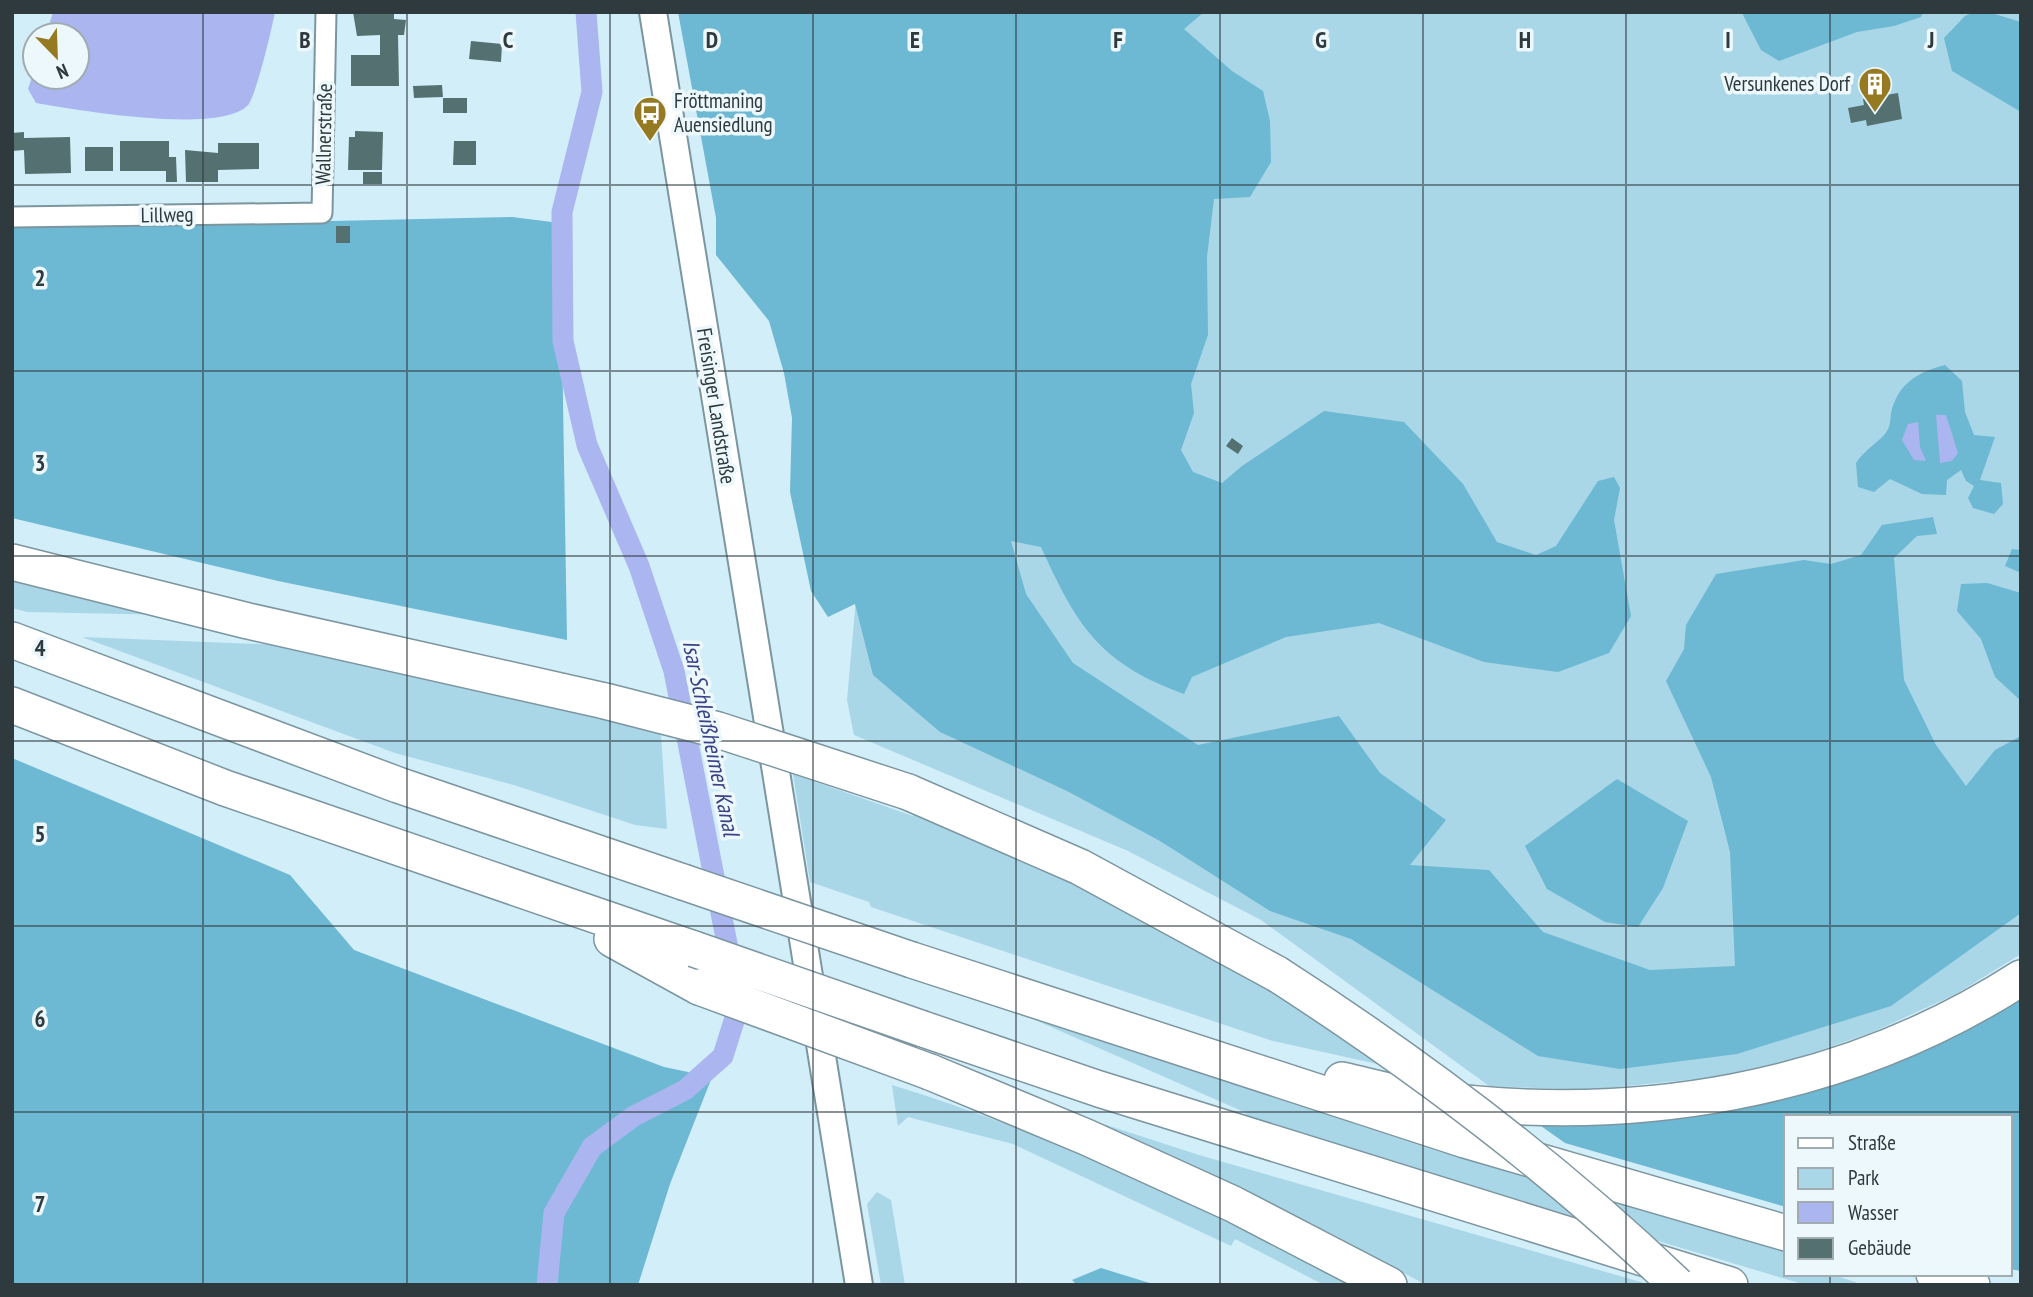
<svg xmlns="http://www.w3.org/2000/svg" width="2033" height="1297" font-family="'PT Sans Narrow',sans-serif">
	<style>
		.green { fill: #a9d7e8 }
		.forest { fill: #6db8d2 }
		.water { fill: #abb6f0 }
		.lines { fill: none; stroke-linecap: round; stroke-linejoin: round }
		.canal { stroke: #abb6f0; stroke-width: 21 }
		.building { fill: #547070 }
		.street-casing { stroke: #7c96a0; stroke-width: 23 }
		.secondary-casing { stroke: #7c96a0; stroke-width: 30 }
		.highway-casing { stroke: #7c96a0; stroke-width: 38 }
		.street { stroke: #fff; stroke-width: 19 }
		.secondary { stroke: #fff; stroke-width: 26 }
		.highway { stroke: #fff; stroke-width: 35 }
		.highway-bridge-casing { stroke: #7c96a0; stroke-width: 38; stroke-linecap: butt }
		.highway-bridge { stroke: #fff; stroke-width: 35 }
		.grid { fill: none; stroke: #2f3a3e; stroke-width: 2; stroke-opacity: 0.55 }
		.labels { text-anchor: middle; stroke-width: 7; stroke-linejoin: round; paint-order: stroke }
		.poi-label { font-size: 21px; fill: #2f3a3e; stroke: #edf8fc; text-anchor: end }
		.street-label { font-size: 21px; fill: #2f3a3e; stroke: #edf8fc }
		.water-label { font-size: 23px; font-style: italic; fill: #3a4186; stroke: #edf8fc }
		.grid-label { font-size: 23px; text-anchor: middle; font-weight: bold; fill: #2f3a3e; stroke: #edf8fc; stroke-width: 7; stroke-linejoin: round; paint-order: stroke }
	</style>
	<rect width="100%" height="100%" fill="#d2eef9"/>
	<path class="green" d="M787 12H2021V954L1956 994 1873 1032 1795 1059 1728 1076 1586 1090 1489 1086 1261 920 1128 851 854 735 847 700 862 531Z
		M12 574 173 615 27 612 12 608Z
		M82 637 308 646 604 712 661 734 667 829 635 825 517 786 395 753Z
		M793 774 913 816 914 808 1174 929 1391 1067 1273 1041 871 907 869 902 810 882Z
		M1033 1019 1437 1151 1786 1251V1274H1832L1863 1285H1806L1251 1120 1244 1112Z
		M892 1085C989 1114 1084 1155 1175 1198 1235 1226 1295 1253 1353 1285H1324L1235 1239 1231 1246 1013 1144 908 1117 898 1126Z
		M1094 1121 1199 1155 1651 1285H1426L1332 1234 1220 1179 1091 1127Z
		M877 1192 891 1200 905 1285H881L867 1204Z"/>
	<path class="forest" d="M678 12H1204L1184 29 1232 71 1263 91 1270 121 1271 162 1250 197 1214 199 1207 257 1208 335 1191 384 1194 413 1181 450 1193 472 1222 483 1242 466 1324 411 1404 422 1463 484 1497 542 1536 555 1556 546 1598 481 1614 477 1620 488 1614 520 1631 616 1609 653 1558 672 1484 662 1379 623 1286 637 1192 677 1184 694C1099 663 1077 626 1041 547L1011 541 1026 594 1073 663 1198 745 1339 716 1380 773 1446 820 1410 865 1489 870 1543 932 1650 970 1735 966 1730 852 1711 777 1666 681 1684 649 1686 625 1716 574 1804 560 1831 564 1861 555 1882 525 1933 517 1937 534 1917 536 1894 558 1904 680 1936 745 1966 786 1995 750 2021 736V913L1891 1006 1737 1054 1620 1069 1538 1056 1351 939 1270 911 1160 841 1067 791 940 732 873 675 855 604 828 617 811 591 790 492 792 418 784 373 769 321 716 255V218Z
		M1923 12 1921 17 1894 26 1857 32 1779 61 1761 50 1742 13Z
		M1974 12H1988L2021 22V112L1952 71 1944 38 1965 16Z
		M512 217 560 223 567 640 278 581 12 518V228Z
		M1945 365 1962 381 1965 412 1974 435 1995 437 1980 480 2001 483 2003 504 1994 514 1973 508 1968 498 1974 486 1966 481 1961 470 1947 480 1946 495 1922 494 1890 479 1874 492 1858 487 1856 463C1865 449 1881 441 1887 431 1891 426 1890 415 1892 409 1900 382 1919 372 1945 365Z
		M2012 549 2021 550V573L2005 566Z
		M1987 583 2021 593V701L1995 677 1981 639 1957 611 1961 584Z
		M12 758 290 875 354 950 664 1067 712 1077 670 1184 638 1285H12Z
		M1617 779 1688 821 1663 888 1638 927 1605 922 1547 889 1525 846Z
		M2021 990V1271L2010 1269V1117H1786V1207L1565 1143 1524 1114 1670 1111Z
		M1101 1268 1156 1285H1077L1072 1280Z"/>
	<path class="water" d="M53 12H275C272 28 256 96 248 105 221 135 77 110 36 103L28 89 35 68V77H77V35H46Z
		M1936 415H1946L1958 453 1952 461 1940 463Z
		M1918 422 1920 447 1926 461 1914 460 1902 440 1908 424Z"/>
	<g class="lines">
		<path class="canal" d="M547 1285 554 1213 592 1147 634 1116 685 1090 723 1056 739 1005 674 671 639 566 587 445 563 341 562 212 592 92 586 12"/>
	</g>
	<path class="building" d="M353 12H394V19L406 20 404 35H398L399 86H351V55H380V35L357 36Z
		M471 41 502 44 501 62 469 59Z
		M442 85 443 97 414 98 413 86Z
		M1898 93 1902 119 1867 126 1866 120 1851 123 1848 108 1864 105 1863 99Z
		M443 98H467V113H443Z
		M355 131 383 132 382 170H348L349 137H355Z
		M24 132V138L70 137 71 173 25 174 24 150 12 151V133Z
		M120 141H169V157H176L177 182H166V171H120Z
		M454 141H476V165H453Z
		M218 143H259V169L218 170V182H186L185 150 218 153Z
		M85 147H113V171H85Z
		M363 172H382V184H363Z
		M336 226H350V243H336Z
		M1232 438 1243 446 1238 454 1226 446Z"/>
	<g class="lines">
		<defs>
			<path id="street" d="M12 217 322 213 326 12"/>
			<path id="secondary" d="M653 12 859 1285"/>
			<path id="highway" d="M12 562 248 621 605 701
				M12 640 398 785 683 882
				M12 705 225 788 694 949
				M908 792 1080 867 1277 974
				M612 939 699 987
				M912 960 1465 1140 1786 1233
				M923 1029 1099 1089 1730 1285
				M930 1072 1086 1137 1233 1204 1389 1285
				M1342 1080C1369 1086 1397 1094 1425 1098 1632 1127 1844 1092 2021 978
				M1934 1274 1972 1285"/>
		</defs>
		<use href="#street" class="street-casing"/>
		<use href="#secondary" class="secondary-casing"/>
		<use href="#highway" class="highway-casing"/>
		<use href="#street" class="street"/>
		<use href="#secondary" class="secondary"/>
		<use href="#highway" class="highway"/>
		<defs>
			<path id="highway-bridge" d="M605 701 718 730 908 792
				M683 882 912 960
				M694 949 923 1029
				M1277 974C1420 1066 1554 1167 1677 1285
				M699 987 930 1072"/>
		</defs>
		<use href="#highway-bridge" class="highway-bridge-casing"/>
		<use href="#highway-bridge" class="highway-bridge"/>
	</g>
	<path class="grid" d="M203 12V1285M407 12V1285M610 12V1285M813 12V1285M1016 12V1285M1220 12V1285M1423 12V1285M1626 12V1285M1830 12V1117M12 185H2021M12 371H2021M12 556H2021M12 741H2021M12 926H2021M12 1112H2021M1830 1274V1285"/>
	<defs>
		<symbol id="building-pin" viewBox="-11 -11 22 30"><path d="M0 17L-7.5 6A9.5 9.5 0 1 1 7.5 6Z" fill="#957a22" stroke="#edf8fc"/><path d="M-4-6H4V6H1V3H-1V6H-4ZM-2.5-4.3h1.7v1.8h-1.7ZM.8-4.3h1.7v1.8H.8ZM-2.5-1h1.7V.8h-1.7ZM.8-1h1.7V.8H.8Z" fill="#fff"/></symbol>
		<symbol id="bus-pin" viewBox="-11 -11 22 30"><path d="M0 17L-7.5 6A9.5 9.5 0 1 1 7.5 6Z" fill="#957a22" stroke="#edf8fc"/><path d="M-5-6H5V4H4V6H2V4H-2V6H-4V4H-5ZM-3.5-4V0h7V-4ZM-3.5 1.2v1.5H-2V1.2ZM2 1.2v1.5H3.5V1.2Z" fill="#fff"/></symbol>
	</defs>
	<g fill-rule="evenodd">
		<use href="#building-pin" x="1856" y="65" width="38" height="52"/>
		<use href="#bus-pin" x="631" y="94" width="38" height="52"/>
	</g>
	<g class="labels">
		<g class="poi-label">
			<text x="1850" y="91">Versunkenes Dorf</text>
			<text x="674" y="108" text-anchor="start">Fröttmaning<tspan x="674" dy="24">Auensiedlung</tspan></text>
		</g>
		<g class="street-label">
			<text transform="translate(324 134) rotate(-89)" y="7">Wallnerstraße</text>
			<text transform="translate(167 215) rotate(-1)" y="7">Lillweg</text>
			<text transform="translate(716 406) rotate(81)" y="7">Freisinger Landstraße</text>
		</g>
		<g class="water-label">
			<text transform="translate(711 738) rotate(78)" y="8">Isar-Schleißheimer Kanal</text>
		</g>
	</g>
	<g class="grid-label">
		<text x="305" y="48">B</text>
		<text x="508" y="48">C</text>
		<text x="712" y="48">D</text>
		<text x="915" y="48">E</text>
		<text x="1118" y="48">F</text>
		<text x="1321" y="48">G</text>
		<text x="1525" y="48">H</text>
		<text x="1728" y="48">I</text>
		<text x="1931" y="48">J</text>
		<text x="40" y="286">2</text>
		<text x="40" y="471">3</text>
		<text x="40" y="656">4</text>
		<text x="40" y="842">5</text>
		<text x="40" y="1027">6</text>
		<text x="40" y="1212">7</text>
	</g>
	<rect width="2033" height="1297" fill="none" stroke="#2f3a3e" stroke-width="28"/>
	<rect x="1784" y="1115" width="228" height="161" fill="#edf8fc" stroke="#a1acb0" stroke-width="2"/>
	<rect x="1798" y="1138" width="35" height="10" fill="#ffffff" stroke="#a1acb0" stroke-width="2"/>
	<text x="1848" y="1150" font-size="21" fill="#2f3a3e">Straße</text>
	<rect x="1798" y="1168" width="35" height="21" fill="#a9d7e8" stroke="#a1acb0" stroke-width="2"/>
	<text x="1848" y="1185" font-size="21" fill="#2f3a3e">Park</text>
	<rect x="1798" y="1202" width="35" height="21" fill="#abb6f0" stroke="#a1acb0" stroke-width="2"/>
	<text x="1848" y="1220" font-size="21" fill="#2f3a3e">Wasser</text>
	<rect x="1798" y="1238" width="35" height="21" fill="#547070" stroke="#a1acb0" stroke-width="2"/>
	<text x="1848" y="1255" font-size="21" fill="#2f3a3e">Gebäude</text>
	<g transform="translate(56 56) rotate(157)"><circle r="33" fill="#edf8fc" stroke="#a1acb0" stroke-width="2"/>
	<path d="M0-5L12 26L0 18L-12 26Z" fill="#957a22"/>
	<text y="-10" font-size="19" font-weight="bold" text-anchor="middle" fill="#2f3a3e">N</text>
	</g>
</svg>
